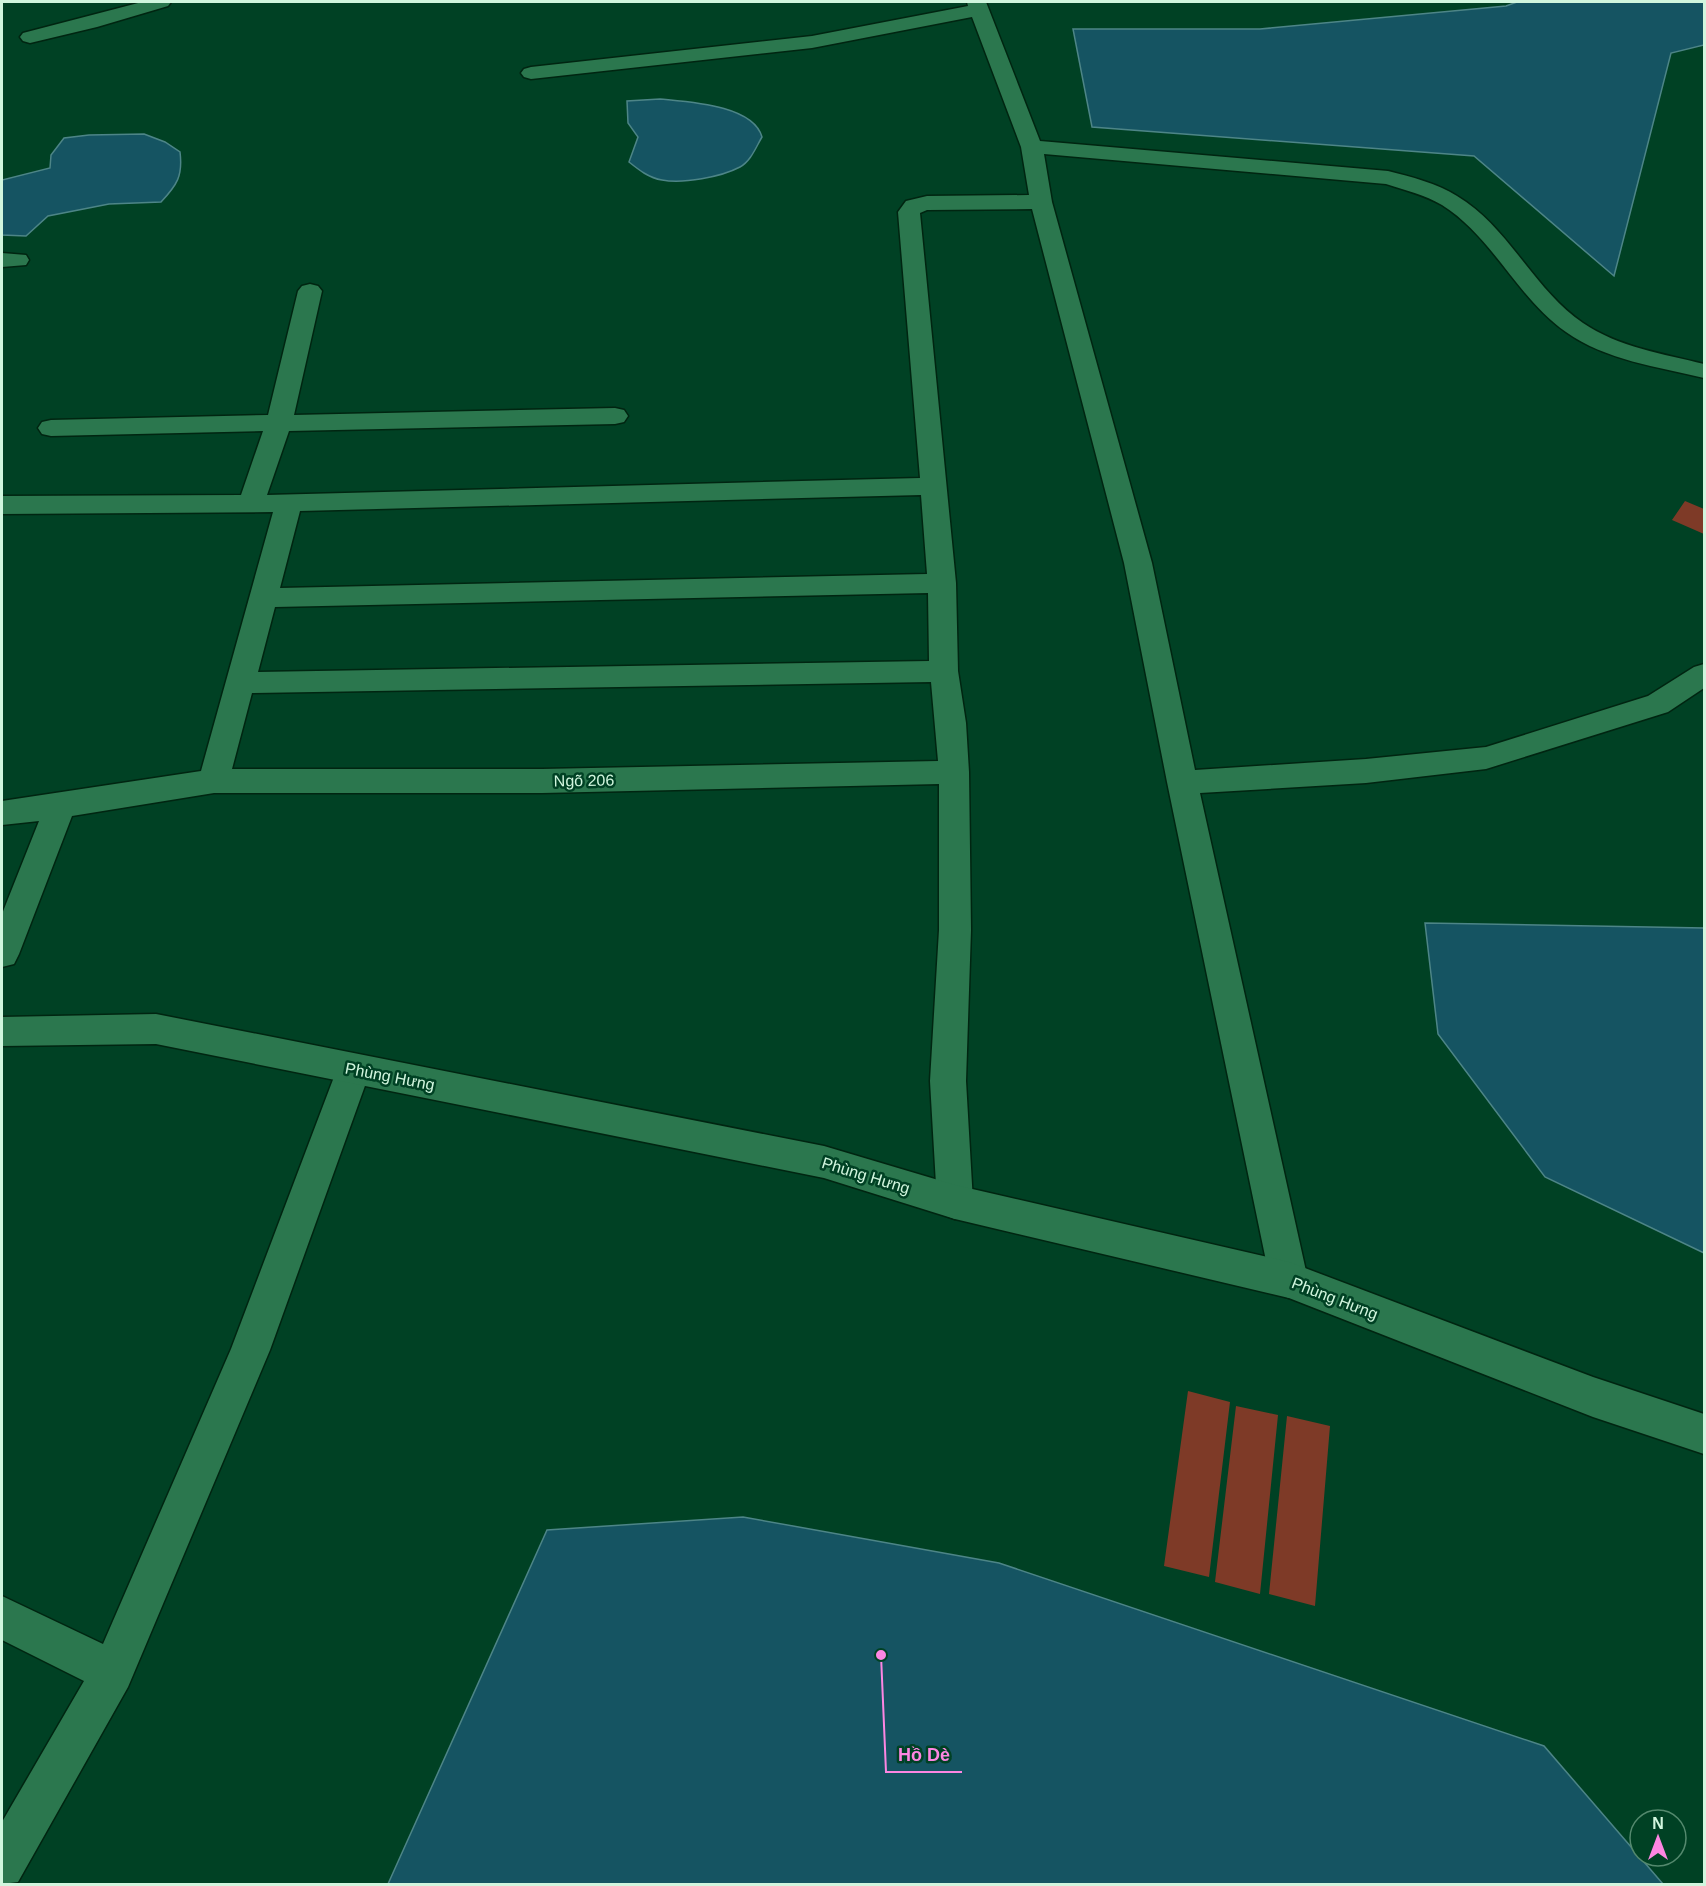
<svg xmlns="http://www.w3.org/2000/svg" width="1706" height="1886" font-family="Arial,sans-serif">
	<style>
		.water { fill: #155462; stroke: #4d8587; stroke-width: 1.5 }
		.building { fill: #7e3a27 }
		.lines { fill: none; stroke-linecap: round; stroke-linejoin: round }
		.street-casing { stroke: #002511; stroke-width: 3 }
		.secondary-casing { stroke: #002511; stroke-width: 3 }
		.street { fill: #2b774e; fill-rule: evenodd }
		.secondary { fill: #2b774e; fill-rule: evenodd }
		.labels { text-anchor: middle; stroke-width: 5; stroke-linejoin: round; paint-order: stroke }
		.street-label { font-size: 16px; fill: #d1f6de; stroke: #004124 }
		.leader { fill: none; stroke: #fd86e2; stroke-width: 2 }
		.callout-dot { fill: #fd86e2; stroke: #004124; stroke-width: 2 }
		.callout-label { font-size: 18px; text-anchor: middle; font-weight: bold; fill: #fd86e2; stroke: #004124; stroke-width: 5; stroke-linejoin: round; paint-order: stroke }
	</style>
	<rect width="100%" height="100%" fill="#004124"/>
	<path class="water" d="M1517 2H1704V45L1671 53 1614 276 1474 156 1092 127 1073 29H1260L1506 6Z
		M660 99C689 102 753 105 762 137 756 147 751 161 740 167 721 177 683 184 662 180 649 178 639 170 629 162L638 137 628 123 627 101Z
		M144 134 165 142 180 152C183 176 177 185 161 202L109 204 48 216 26 236 2 235V180L50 168 51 155 64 138 89 135Z
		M1425 923 1704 928V1253L1545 1177 1438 1034Z
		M743 1517 999 1563 1544 1746 1663 1884H388L547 1530Z"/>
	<path class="building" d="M1685 501 1704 509V534L1672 520Z
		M1188 1391 1230 1402 1209 1577 1164 1566Z
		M1236 1406 1278 1415 1260 1594 1215 1582Z
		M1287 1416 1330 1426 1315 1606 1269 1594Z"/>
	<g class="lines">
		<defs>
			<path id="street" d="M142 2H171L168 6 97 27 30 43 23 41 20 37 23 33Z
				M967 2H986L1040 141 1388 171C1411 177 1437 183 1457 196 1509 227 1533 289 1583 323 1618 347 1664 354 1704 364V378C1658 367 1605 360 1566 332 1517 298 1493 237 1442 205 1425 195 1405 190 1386 184L1044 154 1052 202 1152 563 1195 770 1366 759 1486 747 1648 696 1694 667 1704 664V688L1668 712 1486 769 1366 783 1200 793 1308 1280 1302 1293 1289 1298 1276 1293 1270 1280 1167 782 1124 563 1032 209 927 210 920 213 956 583 958 671 966 723 969 772 971 930 966 1081 973 1202 968 1214 955 1219 942 1214 937 1202 930 1081 939 930V784L542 793H214L72 816 19 954 14 964 2 967V914L39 821 2 825V801L201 771 273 512 2 514V496L241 495 263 431 51 436 42 434 38 428 42 422 51 420 268 415 298 291 302 286 310 284 318 286 322 291 294 415 615 408 624 410 628 416 624 422 615 424 289 431 267 495 920 478 898 212 906 201 927 196 1029 195 1021 147 972 17 812 48 531 79 524 77 521 73 524 69 531 67 812 36 968 6ZM921 495 927 574 280 588 300 511ZM928 593 929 661 258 672 275 607ZM931 682 938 761 542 769H232L252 693Z
				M2 253 26 255 29 260 26 265 2 267Z
				M354 1054 366 1058 371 1069 270 1350 128 1687 18 1882 2 1884V1822L84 1681 2 1640V1596L103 1644 231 1349 337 1069 342 1058Z"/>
			<path id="secondary" d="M156 1014 824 1146 955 1185 1289 1262 1593 1377 1704 1414V1454L1593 1417 1289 1298 955 1219 824 1178 156 1044 2 1046V1017Z"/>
		</defs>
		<use href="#street" class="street-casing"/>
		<use href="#secondary" class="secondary-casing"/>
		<use href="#street" class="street"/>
		<use href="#secondary" class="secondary"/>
	</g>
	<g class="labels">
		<g class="street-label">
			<text transform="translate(584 780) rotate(-1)" y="6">Ngõ 206</text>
			<text transform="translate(390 1076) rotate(11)" y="6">Phùng Hưng</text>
			<text transform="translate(866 1175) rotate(17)" y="6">Phùng Hưng</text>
			<text transform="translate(1335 1298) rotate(21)" y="6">Phùng Hưng</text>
		</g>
	</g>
	<path class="leader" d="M881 1655L886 1772H962"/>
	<circle class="callout-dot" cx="881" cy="1655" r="6"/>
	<g class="callout-label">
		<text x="924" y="1761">Hồ Dè</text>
	</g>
	<rect width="1706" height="1886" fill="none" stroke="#d1f6de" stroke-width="6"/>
	<g transform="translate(1658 1838)"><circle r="28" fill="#004124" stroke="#54896e" stroke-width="1.5"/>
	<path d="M0-4.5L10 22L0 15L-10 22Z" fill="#fd86e2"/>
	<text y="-9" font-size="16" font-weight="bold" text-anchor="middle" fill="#d1f6de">N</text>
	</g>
</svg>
